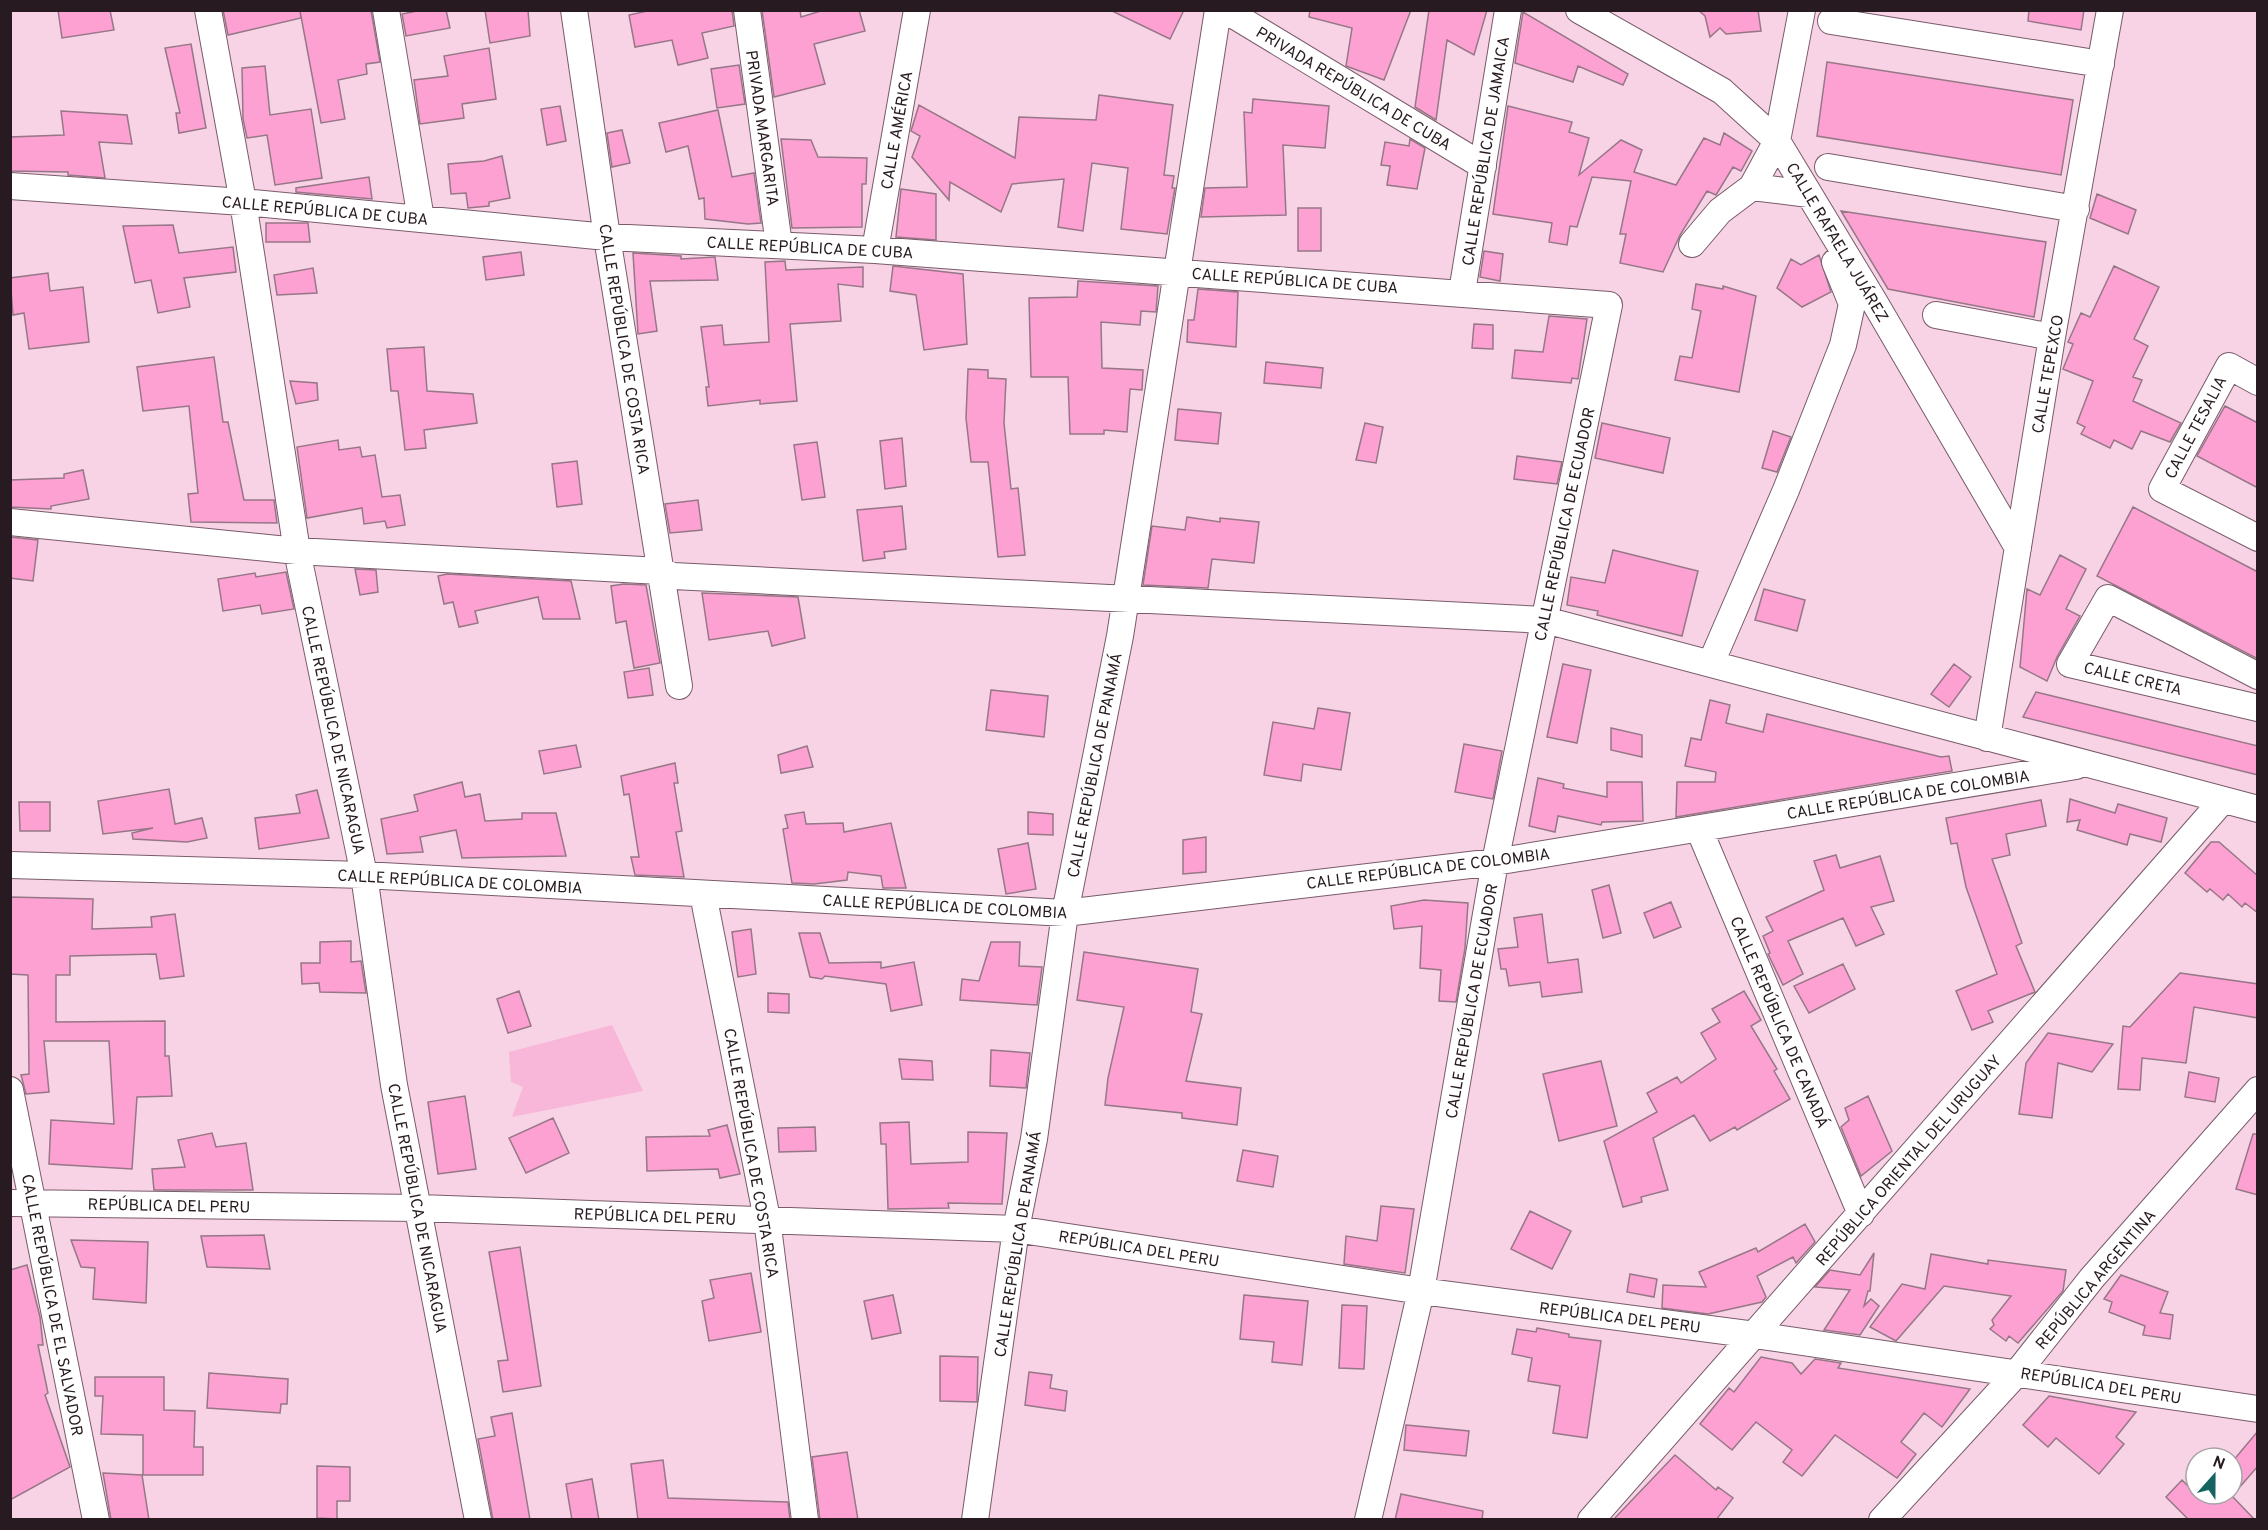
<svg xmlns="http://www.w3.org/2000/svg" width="2268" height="1530" font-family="Overpass,sans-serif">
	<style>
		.green { fill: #f8b6d8 }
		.building { fill: #fda1d2; stroke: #967787; stroke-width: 1.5 }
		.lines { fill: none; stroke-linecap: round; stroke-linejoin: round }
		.minor-casing { stroke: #795b6a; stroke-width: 28 }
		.minor { stroke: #fff; stroke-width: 26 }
		.labels { text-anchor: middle; stroke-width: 6; stroke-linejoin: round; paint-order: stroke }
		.street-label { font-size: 16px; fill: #271a21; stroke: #fff }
	</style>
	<rect width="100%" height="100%" fill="#f7d3e5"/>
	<path class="green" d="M612 1025 643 1091 512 1117 523 1087 511 1082 509 1052Z"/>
	<path class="building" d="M58 10H110L114 30 62 38Z
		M223 10H371L380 62 366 64 367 74 338 80 345 119 321 123 300 11 301 18 228 35Z
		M422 10H446L450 28 406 36 402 14Z
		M485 10H528L530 36 490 43Z
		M652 10H732L734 26 702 33 708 58 678 65 672 40 635 47 629 15Z
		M762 10H800L801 17 824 10H859L865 31 814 44 825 84 774 97Z
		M1110 10H1184L1170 39Z
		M1310 10H1411L1384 80 1346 66 1352 28 1309 17Z
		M1429 10H1487L1474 55 1447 40 1436 120 1415 107Z
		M1698 10H1758L1761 31 1726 34 1720 28 1710 37 1705 16Z
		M2029 10H2084L2081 30 2028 21Z
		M1523 12 1628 74 1623 85 1578 66 1573 82 1515 63Z
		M191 44 206 128 179 133 176 113H180L165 48Z
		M489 48 496 99 462 104 464 118 420 124 414 80 448 76 444 56Z
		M1827 62 2073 100 2061 175 1817 136Z
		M739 65 745 104 717 108 711 69Z
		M265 66 270 115 311 109 322 178 275 185 267 135 247 138 243 119 242 68Z
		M1099 95 1173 105 1164 175 1174 176 1172 188H1175L1167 234 1121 229 1128 168 1092 163 1083 231 1058 227 1064 179 1012 184 1001 212 950 182 949 200 912 157 920 136 911 131 919 105 1015 158 1019 117 1096 120Z
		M1253 99 1329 106 1325 148 1283 145 1286 215 1201 217 1205 188 1247 187 1244 112 1252 113Z
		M560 106 566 141 547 145 541 109Z
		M1508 106 1572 122 1569 132 1589 138 1579 175 1621 140 1642 150 1634 172 1676 185 1704 138 1720 145 1724 133 1752 151 1741 171 1733 167 1716 195 1707 191 1680 235 1663 272 1620 263 1626 234H1620L1631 181 1592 177 1577 227 1570 226 1567 245 1549 242 1552 223 1493 214Z
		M718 110 732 177 754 173 761 223 748 224 705 219 704 198 699 199 688 146 666 152 659 123Z
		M61 111 127 115 132 144 99 142 105 178 68 175V172L10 171V137L64 135Z
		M622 130 630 163 612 167 607 133Z
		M781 139 811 140 818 157 867 158 866 184H862V227L792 228Z
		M1410 139 1425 148 1417 189 1387 185 1390 166 1381 165 1385 142 1409 146Z
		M502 156 510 198 489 202V206L468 208 466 193 451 194 448 164 484 161Z
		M369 177 372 199 296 192V188Z
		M901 189 936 194V240L896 237Z
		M2097 194 2136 210 2128 234 2090 218Z
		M1298 208H1321V251H1298Z
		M1841 211 2046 242 2034 317 1888 289Z
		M266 223H308L310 242H266Z
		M173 225 179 253 233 247 236 272 184 278 190 307 158 313 151 280 135 283 123 226Z
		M1484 251 1503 254 1500 281 1480 277Z
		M521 252 524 275 486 280 483 257Z
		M633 253 681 256V259L715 257 718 280 650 281 657 331 638 334Z
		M1819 255 1831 292 1802 307 1777 288 1791 259 1801 265Z
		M785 261 786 270 863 267V287L838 284 841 321 790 324 797 401 760 404V400L708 406 706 387H709L701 327 722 325 724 345 769 342 765 262Z
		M893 266 963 274 967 344 924 350 916 295 890 291Z
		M2114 266 2159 287 2134 339 2148 346 2133 377 2142 380 2133 401 2181 423 2170 442 2141 431 2132 449 2114 440 2110 448 2081 434 2085 427 2077 423 2093 381 2063 369 2073 344 2068 342 2081 313 2090 317Z
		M313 268 317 293 277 295 274 275Z
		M48 273 50 291 83 287 89 342 29 349 24 313 13 315 10 278Z
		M1078 281 1158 286 1156 312 1141 311 1140 325 1101 322 1102 368 1143 370 1142 390 1130 389 1127 432 1104 430V434H1070L1068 377H1031L1029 298 1077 297Z
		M1696 284 1723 289V286L1756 296 1739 392 1675 380 1680 356 1692 358 1701 311 1692 309Z
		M1198 289 1238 292 1236 347 1187 342 1188 320H1194Z
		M1549 316 1587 319 1578 379 1572 378 1571 383 1512 378 1515 350 1543 352Z
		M1474 324 1493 325V349L1472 348Z
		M424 347 427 391 473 394 477 423 424 430 426 448 405 450 398 391H391L387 349Z
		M214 357 223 422H228L244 500H274L277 523 191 522 188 494 198 493 189 406 143 411 137 367Z
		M1266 362 1323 368 1321 388 1264 383Z
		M968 369 988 370V378L1006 379 1004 423 1011 489 1018 488 1025 555 998 557 988 462H971L966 418Z
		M290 381 317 383 318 400 296 404Z
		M2225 406 2258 423V488L2197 456Z
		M1178 409 1221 413 1218 444 1175 440Z
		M1365 423 1383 427 1376 463 1356 460Z
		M1602 423 1670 438 1663 473 1595 458Z
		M1773 431 1791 437 1777 472 1762 468Z
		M902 438 906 486 885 489 880 441Z
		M338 440 339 450 360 447 362 457 375 455 382 497 400 495 405 525 387 528 385 521 364 524 362 508 307 518 297 447Z
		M817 442 825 497 802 500 794 445Z
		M1517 456 1562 462 1557 484 1514 479Z
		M577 461 582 504 557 507 552 464Z
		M83 470 89 499 51 506V509L10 507V480L64 478V474Z
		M698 500 702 530 670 533 665 504Z
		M902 506 906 549 884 552 885 558 863 561 857 510Z
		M2133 507 2258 572V659L2097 576Z
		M1187 517 1220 522V518L1259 522 1254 563 1212 559 1208 588 1143 585 1152 526 1185 530Z
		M10 537 38 540 33 581 10 578Z
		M1613 550 1698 571 1682 636 1597 615 1598 611 1567 605 1571 577 1605 583Z
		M2060 555 2086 569 2066 609 2080 616 2057 657 2047 681 2020 667 2027 589 2040 595Z
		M355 569 376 570 378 592 360 595Z
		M286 572 294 609 262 614 260 605 223 611 218 579 255 573 256 577Z
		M447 574 571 581 580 619H543L538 597 475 611 478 623 459 627 453 602 444 604 438 576Z
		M624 584 646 585 660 663 634 668 626 621 616 623 611 586Z
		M1764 589 1805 600 1797 631 1755 620Z
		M702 593 798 597 805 638 772 646 768 631 709 640Z
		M1563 664 1591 670 1577 743 1547 737Z
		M1954 664 1971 677 1949 707 1931 694Z
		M649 668 653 695 628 698 624 672Z
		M991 690 1048 696 1044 737 986 730Z
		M2036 692 2258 746V775L2023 717Z
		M1710 700 1730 705 1726 723 1763 732 1767 714 1941 757 1949 756 1952 771 1676 817 1677 782H1715L1716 772 1685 766 1691 738 1701 740Z
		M1318 708 1350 713 1341 770 1303 764 1301 781 1264 775 1273 722 1314 729Z
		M1611 728 1642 735V757L1611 750Z
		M1464 744 1502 751 1493 799 1455 792Z
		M576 745 581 767 544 774 539 751Z
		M807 746 813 767 781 773 778 755Z
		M675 763 678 783H674L682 831 676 832 684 877 635 875 631 857H639L629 794 624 795 621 776Z
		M1538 778 1564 784 1563 788 1607 797V782H1642L1643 821 1602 822 1601 825 1558 816 1555 832 1529 826Z
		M462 782 465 797 480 794 485 821 522 819V813H556L566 856 462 858 456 830 420 837 423 852 387 854 381 819 418 811 414 795Z
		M169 789 175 824 202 818 207 838 187 842 133 839 132 833 153 828 103 834 98 801Z
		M317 790 329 838 259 849 255 818 300 813 296 795Z
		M2070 799 2115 813 2118 804 2167 818 2161 842 2130 834 2127 845 2077 830 2080 820 2067 822Z
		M2041 800 2046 826 2006 834 2010 855 1992 859 2022 943 2016 946 2035 992 1988 1011 1993 1022 1972 1030 1956 991 1997 974 1966 887 1957 843 1951 844 1946 818Z
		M19 802H50V831H20Z
		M804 812 806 824 843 823 844 832 891 823 906 888H883L881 876 848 872 847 880 814 884 792 883 783 829 788 828 785 815Z
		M1028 812 1053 814V835L1028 834Z
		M1206 837V872L1183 874V840Z
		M2211 842H2219L2258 876V913L2245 903 2242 907 2228 894 2223 900 2210 889 2207 892 2185 873Z
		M1028 843 1036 889 1006 894 998 849Z
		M1836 855 1840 868 1880 856 1894 901 1871 907 1884 934 1856 946 1843 918 1788 941 1803 974 1783 985 1768 954 1770 953 1763 936 1773 931 1766 917 1824 890 1814 861Z
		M1609 885 1621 933 1603 938 1592 890Z
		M10 897 93 899 92 929 152 927 151 917 175 914 184 976 160 979 156 954 70 956V975H56V1022L165 1021V1056H169L172 1096 137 1097 132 1169 49 1164 51 1120 114 1124 109 1041H44L49 1092 26 1094 21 1075 29 1074 28 975 10 974Z
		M1424 900 1468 903 1465 948 1456 1002 1439 1001 1441 970 1420 968 1422 926 1394 929 1391 906Z
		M1671 902 1681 927 1654 938 1644 913Z
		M1542 914 1548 963 1578 959 1582 992 1542 997 1540 982 1509 986 1506 969H1501L1498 949 1518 947 1514 918Z
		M751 929 756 974 738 977 732 932Z
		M799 933H820L829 963 881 962V968L914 962 922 1005 891 1011 886 984 825 976 822 979 810 977Z
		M351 941V962L361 961 366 993 320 992 319 983 302 984 301 963H320V942Z
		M991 942H1020L1019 966 1042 967 1037 1005 960 1000 962 979 979 981Z
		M1084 952 1198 969 1191 1012 1202 1014 1186 1081 1241 1088 1237 1125 1182 1118V1113L1105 1105 1108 1078 1124 1007 1077 1000Z
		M1843 964 1855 989 1809 1013 1794 986Z
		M2180 973 2258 984V1018L2194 1007 2186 1063 2142 1058 2140 1090 2118 1089 2123 1026 2130 1027Z
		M519 991 531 1026 508 1033 497 999Z
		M1744 991 1761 1020 1751 1026 1777 1069 1774 1071 1790 1099 1737 1130 1735 1127 1710 1141 1694 1115 1653 1138 1668 1190 1641 1197 1642 1202 1623 1207 1604 1141 1657 1112 1647 1093 1677 1077 1681 1083 1716 1059 1701 1033 1720 1022 1712 1009Z
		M768 993 789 994V1013L768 1012Z
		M2048 1033 2113 1044 2092 1072 2058 1063 2052 1118 2019 1114 2026 1063Z
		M991 1050 1030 1053 1026 1088 990 1086Z
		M899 1059 932 1061 933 1080 902 1079Z
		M1601 1061 1617 1126 1559 1141 1543 1074Z
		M2189 1072 2219 1078 2215 1102 2185 1097Z
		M465 1096 476 1169 438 1174 428 1102Z
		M1868 1096 1892 1151 1861 1176 1841 1127 1849 1120 1845 1108Z
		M553 1118 569 1153 526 1173 509 1138Z
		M909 1122 911 1164 968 1162V1132L1007 1133 1002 1204 948 1203 949 1208 888 1209 886 1144H881L880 1123Z
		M727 1125 740 1174 720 1178 718 1169 647 1171 646 1137 710 1136 708 1130Z
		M815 1127 816 1151 779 1152 778 1128Z
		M212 1133 216 1147 246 1143 253 1190H154L152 1169 185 1167 178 1140Z
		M2253 1134H2258V1195L2236 1189Z
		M1243 1150 1278 1156 1273 1187 1237 1181Z
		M1381 1206 1414 1209 1405 1273 1344 1264 1346 1236 1377 1241Z
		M1530 1211 1571 1231 1552 1269 1511 1249Z
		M1805 1224 1815 1242 1796 1263 1793 1257 1757 1276 1766 1297 1762 1302 1708 1314 1662 1308 1663 1285 1706 1287 1699 1272 1756 1248 1758 1252Z
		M264 1235 270 1269 207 1267 201 1236Z
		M71 1240 148 1242 146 1303 93 1299 95 1268 81 1267Z
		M520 1247 541 1386 503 1392 498 1361 508 1360 489 1252Z
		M1874 1253 1870 1291H1868L1864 1306 1871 1299 1879 1306 1860 1335 1824 1330 1850 1290 1815 1287 1830 1270 1860 1275Z
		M1931 1254 1988 1264V1260L2066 1270 2063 1291 2018 1343 2009 1336 2006 1341 1990 1329 1994 1325 1992 1320 2011 1296 1944 1286 1896 1341 1870 1327 1902 1284 1925 1289Z
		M27 1265 40 1317 43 1345H38L48 1393 45 1395 70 1467 10 1500V1270Z
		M751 1273 761 1332 709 1341 702 1301 714 1298 710 1280Z
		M1630 1274 1657 1279 1654 1297 1627 1292Z
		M2121 1275 2168 1292 2160 1313 2173 1315 2170 1339 2143 1335 2145 1326 2109 1312 2112 1302 2104 1299Z
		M893 1295 901 1333 872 1339 864 1301Z
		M1244 1295 1308 1301 1302 1365 1272 1362 1274 1342 1240 1339Z
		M1342 1305 1367 1306 1364 1369 1339 1368Z
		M1537 1328 1569 1334V1337L1601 1341 1587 1438 1553 1433 1560 1386 1528 1381 1532 1358 1512 1354 1517 1329 1536 1332Z
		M940 1356 978 1357 977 1402 940 1401Z
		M1761 1357 1792 1363 1801 1374 1815 1359 1841 1363 1838 1368 1970 1389 1942 1427 1924 1413 1901 1442 1916 1454 1897 1478 1835 1435 1802 1476 1783 1462 1792 1450 1756 1422 1732 1450 1700 1424 1729 1388 1734 1392Z
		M1029 1372 1052 1375 1050 1388 1067 1391 1065 1411 1025 1405Z
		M209 1373 288 1379 287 1404H281L280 1413 207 1408Z
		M95 1377H164V1410L195 1411 194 1447H203V1475H143V1435L101 1434 103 1396H95Z
		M2049 1396 2136 1412 2116 1437 2124 1444 2099 1474 2056 1438 2048 1447 2023 1425Z
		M512 1413 530 1520H493L478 1439 495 1436 491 1417Z
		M1406 1425 1469 1431 1466 1456 1404 1450Z
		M2258 1431V1466L2232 1496V1462Z
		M847 1452 858 1520H820L812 1457Z
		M1675 1455 1716 1490 1718 1487 1733 1498 1716 1520H1613Z
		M663 1460 668 1498 788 1502 790 1520H638L631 1464Z
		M317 1466 350 1467V1501H337V1519L317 1518Z
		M103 1473 142 1475 149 1520H111Z
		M592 1479 599 1520H572L566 1484Z
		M2182 1480 2196 1494H2230L2255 1520H2189L2166 1497Z
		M1401 1494 1483 1511 1482 1520H1395Z"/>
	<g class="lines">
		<defs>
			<path id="minor" d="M208 10 243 202 297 551 364 875 394 1085 478 1520
				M386 10 421 219
				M574 10 607 237 679 686
				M747 10 779 245
				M1225 10 1483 166
				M1579 10 1722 91 1777 141 1875 303 2018 548
				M1831 21 2101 64
				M1828 167 2076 209
				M10 186 243 202 607 237 875 250 1609 305 1495 862 1421 1291 1368 1520
				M1752 187 1809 194
				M1692 244 1720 211 1752 187 1777 141 1802 10
				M875 250 917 10
				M1462 292 1508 10
				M1936 315 2052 337
				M2258 382 2229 366 2162 489 2258 538
				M10 522 297 551 660 571 673 576 1545 620 2258 809
				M1711 663 1786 490 1843 345 1852 304 1835 262
				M2258 676 2108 598 2070 664 2258 708
				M1987 738 2052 337 2110 10
				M1699 829 1861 1214
				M10 865 364 875 1065 913 1495 862 2076 766
				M703 894 767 1219 805 1520
				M10 1090 96 1520
				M10 1203 419 1208 1016 1229 1421 1291 1755 1335 2258 1409
				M975 1520 1016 1229 1034 1139 1065 913 1120 636 1218 10
				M1591 1520 2223 800
				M1882 1520 2017 1373 2092 1278 2258 1090"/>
		</defs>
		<use href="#minor" class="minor-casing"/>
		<use href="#minor" class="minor"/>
	</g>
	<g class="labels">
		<g class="street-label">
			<text transform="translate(1354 88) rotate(31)" y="6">PRIVADA REPÚBLICA DE CUBA</text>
			<text transform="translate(763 128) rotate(82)" y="6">PRIVADA MARGARITA</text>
			<text transform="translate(896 130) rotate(-80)" y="6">CALLE AMÉRICA</text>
			<text transform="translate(1485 151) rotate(-81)" y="6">CALLE REPÚBLICA DE JAMAICA</text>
			<text transform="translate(325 210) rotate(5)" y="6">CALLE REPÚBLICA DE CUBA</text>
			<text transform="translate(1838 242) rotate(59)" y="6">CALLE RAFAELA JUÁREZ</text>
			<text transform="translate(810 247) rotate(3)" y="6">CALLE REPÚBLICA DE CUBA</text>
			<text transform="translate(1295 280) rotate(4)" y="6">CALLE REPÚBLICA DE CUBA</text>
			<text transform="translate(625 349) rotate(81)" y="6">CALLE REPÚBLICA DE COSTA RICA</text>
			<text transform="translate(2047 374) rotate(-80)" y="6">CALLE TEPEXCO</text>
			<text transform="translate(2195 427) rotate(-62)" y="6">CALLE TESALIA</text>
			<text transform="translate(1564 524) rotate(-78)" y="6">CALLE REPÚBLICA DE ECUADOR</text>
			<text transform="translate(2133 678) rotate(13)" y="6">CALLE CRETA</text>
			<text transform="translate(334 730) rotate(78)" y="6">CALLE REPÚBLICA DE NICARAGUA</text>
			<text transform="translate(1094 765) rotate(-79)" y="6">CALLE REPÚBLICA DE PANAMÁ</text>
			<text transform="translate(1908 794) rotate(-9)" y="6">CALLE REPÚBLICA DE COLOMBIA</text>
			<text transform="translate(1428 868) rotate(-7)" y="6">CALLE REPÚBLICA DE COLOMBIA</text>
			<text transform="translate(460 881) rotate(3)" y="6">CALLE REPÚBLICA DE COLOMBIA</text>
			<text transform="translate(945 906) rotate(3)" y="6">CALLE REPÚBLICA DE COLOMBIA</text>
			<text transform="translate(1471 1001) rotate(-80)" y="6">CALLE REPÚBLICA DE ECUADOR</text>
			<text transform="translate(1780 1022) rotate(67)" y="6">CALLE REPÚBLICA DE CANADÁ</text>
			<text transform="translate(752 1153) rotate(80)" y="6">CALLE REPÚBLICA DE COSTA RICA</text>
			<text transform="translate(1908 1160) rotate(-49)" y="6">REPÚBLICA ORIENTAL DEL URUGUAY</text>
			<text transform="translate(169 1205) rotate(1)" y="6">REPÚBLICA DEL PERU</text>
			<text transform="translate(418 1208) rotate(79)" y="6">CALLE REPÚBLICA DE NICARAGUA</text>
			<text transform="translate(655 1216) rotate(2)" y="6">REPÚBLICA DEL PERU</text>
			<text transform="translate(1017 1244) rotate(-81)" y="6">CALLE REPÚBLICA DE PANAMÁ</text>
			<text transform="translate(1139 1248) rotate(9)" y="6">REPÚBLICA DEL PERU</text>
			<text transform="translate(2095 1279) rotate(-50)" y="6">REPÚBLICA ARGENTINA</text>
			<text transform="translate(53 1305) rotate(79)" y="6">CALLE REPÚBLICA DE EL SALVADOR</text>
			<text transform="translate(1620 1317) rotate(7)" y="6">REPÚBLICA DEL PERU</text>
			<text transform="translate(2101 1385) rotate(9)" y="6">REPÚBLICA DEL PERU</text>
		</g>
	</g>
	<rect width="2268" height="1530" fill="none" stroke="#271a21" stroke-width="24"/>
	<g transform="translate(2214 1476) rotate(21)"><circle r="28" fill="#ffffff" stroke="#a9a3a6" stroke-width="1.5"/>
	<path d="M0-4.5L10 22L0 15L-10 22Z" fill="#156461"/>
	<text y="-9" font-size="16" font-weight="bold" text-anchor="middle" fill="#271a21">N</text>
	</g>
</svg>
